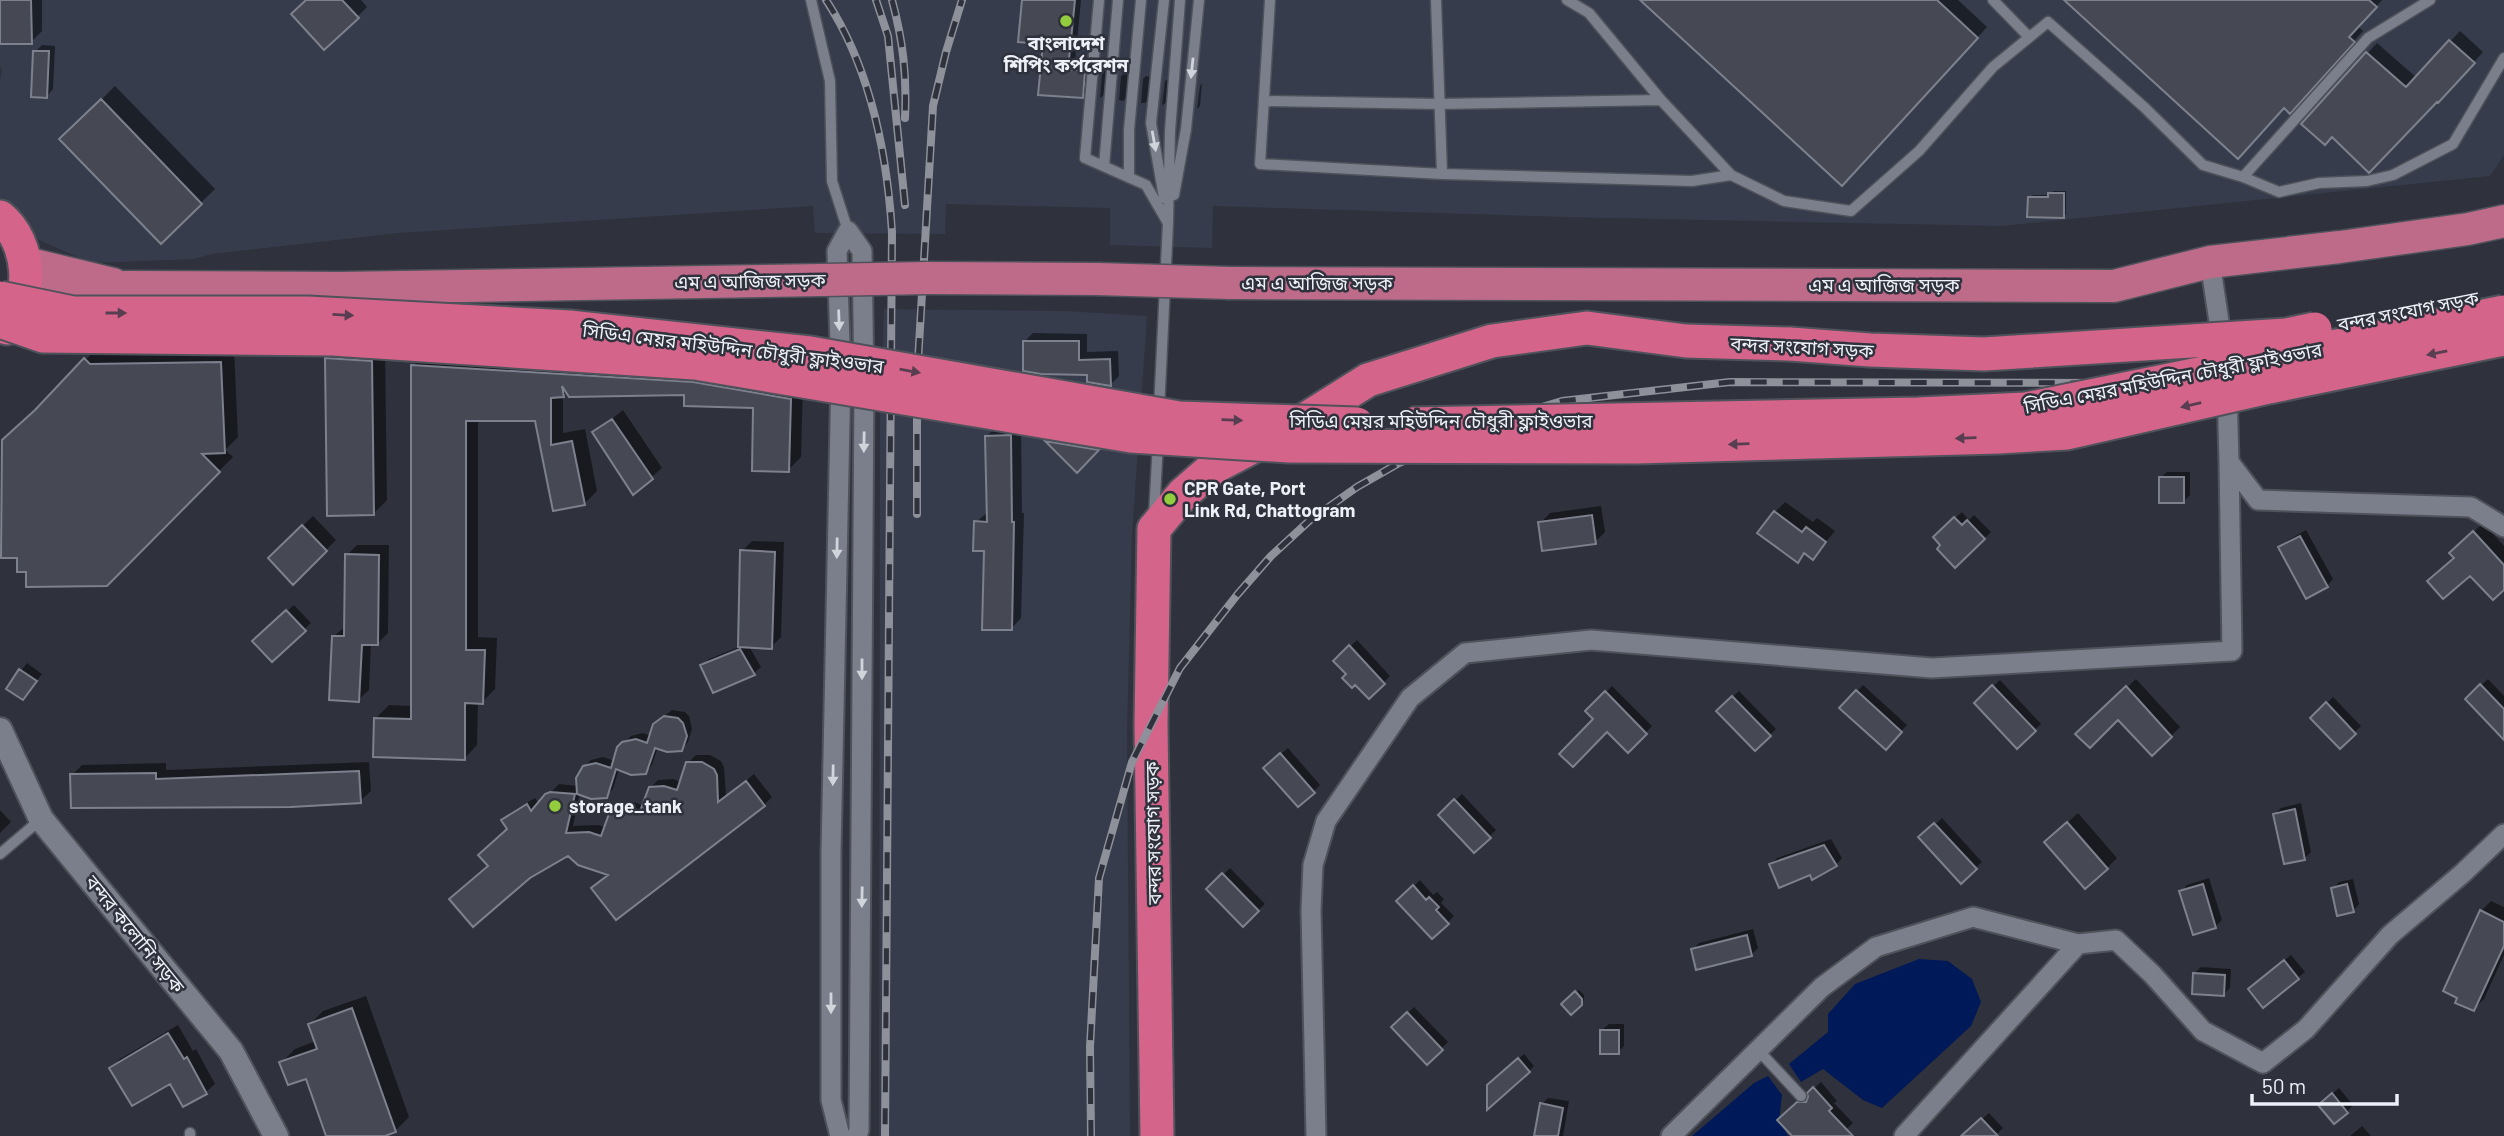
<svg xmlns="http://www.w3.org/2000/svg" width="2504" height="1136" font-family="Barlow,'Noto Sans Bengali',sans-serif">
	<style>
		.built { fill: #363c4b }
		.water { fill: #001959 }
		.shadow { fill: #0007 }
		.building { fill: #464954; stroke: #7d818d; stroke-width: 2 }
		.lines { fill: none; stroke-linecap: round; stroke-linejoin: round }
		.service-casing { stroke: #4f525a; stroke-width: 13 }
		.minor-casing { stroke: #4f525a; stroke-width: 23 }
		.tertiary-casing { stroke: #4f525a; stroke-width: 28 }
		.primary-casing { stroke: #4f525a; stroke-width: 35 }
		.trunk-casing { stroke: #4f525a; stroke-width: 37 }
		.service { stroke: #7b7f8b; stroke-width: 10 }
		.minor { stroke: #7b7f8b; stroke-width: 19 }
		.tertiary { stroke: #7b7f8b; stroke-width: 24 }
		.primary { stroke: #be6b8a; stroke-width: 32 }
		.trunk { stroke: #d4648a; stroke-width: 33 }
		.rail-casing { stroke: #8e9199; stroke-width: 8 }
		.rail { stroke: #2f323c; stroke-width: 5; stroke-dasharray: 16; stroke-linecap: butt }
		.primary-bridge-casing { stroke: #4f525a; stroke-width: 35; stroke-linecap: butt }
		.trunk-bridge-casing { stroke: #4f525a; stroke-width: 37; stroke-linecap: butt }
		.primary-bridge { stroke: #be6b8a; stroke-width: 32 }
		.trunk-bridge { stroke: #d4648a; stroke-width: 33 }
		.oneway { fill: #d0d4db }
		.oneway2 { fill: #583e50 }
		.poi-dot { fill: #93cd3e; stroke: #2f323c; stroke-width: 2.5 }
		.labels { text-anchor: middle; stroke-width: 5; stroke-linejoin: round; paint-order: stroke }
		.poi-label { font-size: 19px; font-weight: bold; fill: #edf0f6; stroke: #2f323c; text-anchor: start }
		.street-label { font-size: 19px; fill: #edf0f6; stroke: #2f323c }
	</style>
	<rect width="100%" height="100%" fill="#2f323c"/>
	<path class="built" d="M0 0H2504V155L2490 176 2002 226 1564 217 1213 206 1212 248 1110 245V208L946 204 945 234 815 233 813 206 398 233 212 254 194 259 91 263 39 240 0 205V79L2 71 0 67Z
		M884 309 1065 311 1147 316 1132 535 1127 731 1130 1136H879L880 415Z"/>
	<path class="water" d="M1919 959 1948 961 1972 979 1981 1002 1971 1026 1882 1108 1863 1100 1823 1069 1801 1082 1789 1064 1828 1032V1014L1855 984Z
		M1768 1076 1782 1095 1779 1121 1788 1136H1692L1754 1083Z"/>
	<path class="shadow" d="M0 0H42V31L31 42 0 43Z
		M307 0H361L367 7 357 17Z
		M1024 0H1081L1075 63 1092 65 1089 89 1082 96 1045 43Z
		M1642 0H1958L1987 27 1852 174Z
		M2066 0H2382L2358 26 2363 31 2300 101 2284 106Z
		M2460 31 2483 52 2448 91 2332 135 2303 123 2377 43 2417 78Z
		M42 45 55 46 53 89 47 96 35 52Z
		M1104 71H1106L1104 95 1100 98 1102 74Z
		M1124 74H1128L1126 98 1123 101 1119 100 1121 76Z
		M1146 76 1150 77 1148 100 1145 103H1141L1143 79Z
		M1168 79 1166 103 1162 105 1165 81Z
		M1202 83 1200 106 1197 109 1200 86Z
		M115 86 215 189 161 241 62 139Z
		M2053 191H2066V214L2063 216 2030 198 2033 195H2050Z
		M1033 333 1087 334V352L1118 351 1119 376 1110 385 1024 342Z
		M340 345 385 348 387 500 373 514 327 359Z
		M99 346 234 349 238 437 225 450 233 457 106 584 45 402Z
		M426 353 803 386 801 457 788 470 755 406 686 393 568 391 563 396V433L585 429 597 491 584 504 555 509 537 420 478 419V637L497 638 495 689 482 702H478L477 745 465 758 376 718 389 705 412 706 413 366Z
		M623 410 662 468 633 493 594 433Z
		M997 426H1021L1022 513H1024L1021 618 1011 629 976 522 988 512 987 436Z
		M1056 432 1107 440 1077 471 1047 441Z
		M2167 472H2190V495L2184 501 2160 478Z
		M1785 502 1813 522 1817 518 1835 531 1813 557 1806 552 1798 560 1775 512Z
		M1601 506 1605 532 1595 542 1540 523 1550 513Z
		M1962 512 1969 520 1974 515 1991 532 1955 566 1935 537Z
		M313 516 336 540 293 582 270 558Z
		M2483 523 2504 546V587L2452 553Z
		M2306 530 2333 579 2327 586 2280 548 2287 541Z
		M752 541 784 542 781 637 771 647 749 646 761 667 754 673 714 691 702 666 709 659 739 647 742 551Z
		M357 545H389L388 633 377 644 371 643 369 690 358 700 334 636 346 626 347 555Z
		M294 605 311 623 272 659 255 641Z
		M1357 640 1390 676 1369 697 1335 661Z
		M27 663 42 674 23 698 8 688Z
		M2136 679 2180 727 2171 736 2152 753 2119 717 2078 734Z
		M2488 679 2504 696V737L2467 699Z
		M2000 680 2041 724 2017 746 1976 703Z
		M1863 685 1907 725 1885 748 1842 708Z
		M1612 686 1652 726 1628 751 1588 711Z
		M1739 691 1776 729 1755 749 1718 711Z
		M2333 697 2361 726 2341 746 2313 718Z
		M672 710 685 712 689 716 692 729 688 742 681 749 658 747 652 765 646 772 619 769 613 789 606 796 580 793 573 826 598 825 606 827 611 812 619 804 634 802 644 806 650 788 658 780 673 779 681 782 688 763 696 755H710L721 761 724 767 726 796 754 774 772 797 764 805 610 874 568 854 490 865 509 829 503 820 511 812 535 798 539 804 559 784 578 786 584 767 591 760 603 757 615 761 619 748 631 736 643 733 651 736 662 718Z
		M1288 748 1320 785 1314 791 1272 761Z
		M369 762 371 791 360 801 72 775 82 765 166 763V770Z
		M1462 794 1496 830 1474 851 1440 815Z
		M2301 803 2311 852 2305 858 2275 814 2281 808Z
		M0 810 11 822 0 833Z
		M2078 813 2117 858 2107 868 2057 832Z
		M1942 818 1982 862 1961 882 1921 838Z
		M1831 839 1842 858 1836 865 1811 873 1771 865 1777 858Z
		M1230 868 1265 904 1243 924 1209 889Z
		M2209 878 2222 920 2216 926 2194 933 2181 892 2187 885Z
		M2353 879 2359 904 2353 911 2333 889 2339 882Z
		M1420 880 1433 895 1437 892 1444 899 1441 903 1454 916 1433 937 1399 901Z
		M2491 901 2504 907V955L2484 999 2474 1009 2481 911Z
		M1753 929 1758 948 1751 955 1693 949 1699 943Z
		M2291 955 2305 972 2264 1006 2256 983Z
		M2201 967 2231 969 2230 988 2224 994 2195 973Z
		M1579 990 1584 995V1000L1571 1012 1563 1004Z
		M366 996 409 1117 395 1131 379 1136H328L307 1076 281 1063 295 1049 316 1041 310 1024 323 1011Z
		M1414 1007 1448 1042 1427 1063 1393 1027Z
		M1609 1024H1624V1046L1618 1052 1602 1030Z
		M178 1025 193 1051 196 1049 215 1084 206 1092 171 1081 111 1068 120 1059Z
		M1524 1054 1534 1066 1529 1071 1494 1080Z
		M1821 1082 1837 1101 1834 1103 1853 1123 1839 1136H1795L1780 1120 1805 1096H1810L1809 1093Z
		M2339 1088 2353 1105 2347 1112 2326 1099Z
		M1548 1098 1569 1101 1563 1136H1536L1542 1104Z
		M1989 1113 2003 1128 1995 1136H1963Z
		M2362 1126 2371 1136H2350Z"/>
	<path class="building" d="M0 0H31L32 44H0Z
		M306 0H342L359 18 324 50 291 14Z
		M1022 0H1075L1068 69 1085 71 1083 98 1038 95 1043 44 1018 42Z
		M1640 0H1937L1978 38 1842 186Z
		M2064 0H2369L2377 7 2349 37 2355 42 2290 114 2284 108 2238 159Z
		M2449 40 2475 63 2438 103 2437 102 2369 173 2332 137 2325 145 2301 124 2366 52 2406 87Z
		M33 51H49L47 98 31 97Z
		M101 99 202 204 161 244 59 139Z
		M2048 193H2064V218L2027 217 2028 197H2048Z
		M1023 341H1079V360L1110 359 1111 386 1087 382V375L1041 374 1023 371Z
		M84 358 90 364 221 362 225 453 202 454 220 472 107 586 26 587V572H17V558H1L2 440 35 410Z
		M325 358 372 361 374 515 327 516Z
		M411 365 693 382 791 399 789 472 752 471 753 408 684 406V395L569 397 562 386 564 397 551 398V445L572 441 585 505 553 511 535 421H466V650H485L483 704 465 703V760L373 757 374 718 411 719Z
		M612 419 653 479 633 495 592 432Z
		M1011 435 1012 522H1014L1012 630H982L984 551H973L974 521 987 522 985 436Z
		M1045 441 1099 450 1077 473Z
		M2159 477H2184V503H2159Z
		M1774 511 1802 532 1806 527 1826 542 1813 560 1804 553 1798 563 1757 533Z
		M1592 515 1596 544 1542 551 1538 522Z
		M1954 517 1962 525 1967 520 1985 539 1955 568 1937 549 1940 545 1933 537Z
		M302 525 327 551 293 585 268 558Z
		M2473 531 2504 565V590L2493 600 2470 576 2443 599 2427 581 2454 558 2449 553Z
		M2300 536 2328 587 2306 599 2278 547Z
		M740 550 775 552 772 649 738 647Z
		M345 554 379 555 378 645H362L359 702 329 700 332 636H344Z
		M286 610 306 631 272 662 252 641Z
		M1349 645 1385 684 1369 699 1355 685 1352 688 1342 678 1346 674 1333 661Z
		M740 649 755 675 713 693 700 665Z
		M19 669 37 681 23 700 6 689Z
		M2480 684 2504 709V740L2465 699Z
		M1992 685 2036 731 2017 749 1974 703Z
		M2126 686 2172 737 2152 756 2118 720 2090 748 2075 734Z
		M1856 690 1902 732 1886 750 1839 708Z
		M1605 691 1647 734 1628 753 1607 732 1573 767 1559 754 1593 719 1585 711Z
		M1732 696 1771 736 1755 751 1716 711Z
		M2326 702 2356 734 2340 749 2310 718Z
		M664 716 678 718 683 723 687 736 682 751 667 752 655 748 646 774 631 775 616 769 607 798 591 799 577 794 576 778 583 766 596 763 611 768 617 747 622 742 636 739 647 743 653 724Z
		M1280 753 1315 793 1298 807 1263 768Z
		M686 762H702L714 769 717 775 718 802 746 781 765 806 616 920 591 888 608 875 578 865 568 856 530 878 473 927 449 899 488 866 478 855 507 829 501 820 527 804 531 811 545 794 550 792 575 794 566 833 589 832 601 836 610 811 625 810 639 814 649 787 664 786 677 790Z
		M359 771 361 803 291 807 71 808 70 774 156 773V779Z
		M1454 799 1491 838 1474 853 1438 815Z
		M2295 809 2305 860 2284 864 2273 814Z
		M2067 822 2108 869 2085 889 2044 842Z
		M1934 823 1977 869 1961 884 1918 837Z
		M1824 845 1837 866 1812 880 1810 875 1779 888 1769 864Z
		M1222 873 1259 911 1243 927 1206 889Z
		M2203 884 2216 928 2193 935 2179 891Z
		M2347 884 2354 912 2337 916 2331 888Z
		M1413 885 1426 900 1429 897 1439 907 1436 910 1449 924 1432 939 1396 901Z
		M2480 910 2504 922V946L2474 1011 2455 1003 2457 998 2443 991Z
		M1747 935 1752 956 1696 970 1691 949Z
		M2284 960 2299 979 2263 1008 2248 989Z
		M2193 973 2225 975 2224 996 2192 994Z
		M1575 991 1582 999V1005L1571 1015 1561 1004Z
		M352 1008 396 1132 385 1136H326L306 1079 288 1085 279 1062 317 1049 308 1024Z
		M1407 1012 1443 1050 1427 1065 1391 1027Z
		M1600 1030H1619V1054H1600Z
		M168 1033 184 1059 187 1057 207 1094 183 1107 170 1084 132 1106 109 1068Z
		M1518 1058 1530 1072 1487 1110V1085Z
		M1813 1087 1832 1108 1829 1111 1853 1136H1792L1777 1120 1797 1102H1806L1808 1097 1807 1093Z
		M2332 1093 2348 1113 2334 1124 2318 1105Z
		M1540 1103 1563 1108 1558 1136H1534Z
		M1981 1118 1998 1136H1961Z"/>
	<g class="lines">
		<defs>
			<path id="service" d="M811 0 830 81 832 181 848 231
				M1099 0 1085 158 1146 185 1168 223
				M1164 0 1151 123 1164 198
				M1270 0 1260 164 1442 174 1692 181 1731 175 1784 201 1851 211 1919 151 1993 67 2048 22 2144 107 2203 165 2243 177 2368 38 2430 0
				M1436 0 1442 174
				M1567 0 1589 13 1661 100 1731 175
				M1993 0 2029 37
				M1264 101 1439 104 1661 100
				M1104 166 1118 0
				M1129 177V130L1141 0
				M2243 177 2279 192 2319 183 2367 181 2393 175 2453 144 2504 58
				M1174 195 1186 129 1199 0
				M1159 410 1168 223 1170 131 1180 0
				M1154 515 1158 442
				M0 854 40 820
				M1759 1051 1801 1096
				M190 1136V1133"/>
			<path id="minor" d="M2210 262 2223 348
				M2227 389 2229 462 2258 500 2471 507 2504 527
				M840 1136 831 1100V853L841 374 837 251 848 231 862 251 864 386 859 1130 857 1136
				M1316 1136 1311 910 1313 865 1326 821 1410 698 1465 653 1591 640 1932 668 2232 651 2229 462
				M1671 1136 1822 987 1876 947 1973 917 2078 944
				M1904 1136 2078 944 2116 940 2152 974 2203 1031 2263 1063 2306 1029 2390 935 2463 873 2504 834"/>
			<path id="tertiary" d="M0 730 41 819 231 1051 276 1136"/>
			<path id="primary" d="M26 263 113 284
				M928 278 1097 279
				M1230 283 2114 286 2210 262 2340 247 2468 229 2504 221
				M28 302 125 287 339 288 823 280"/>
			<path id="trunk" d="M0 217C31 242 35 299 7 328
				M1157 1136 1151 725 1154 529 1183 494 1214 467 1306 419 1368 380 1492 341 1587 328 1686 341 1790 344"/>
		</defs>
		<use href="#service" class="service-casing"/>
		<use href="#minor" class="minor-casing"/>
		<use href="#tertiary" class="tertiary-casing"/>
		<use href="#primary" class="primary-casing"/>
		<use href="#trunk" class="trunk-casing"/>
		<use href="#service" class="service"/>
		<use href="#minor" class="minor"/>
		<use href="#tertiary" class="tertiary"/>
		<use href="#primary" class="primary"/>
		<use href="#trunk" class="trunk"/>
		<defs>
			<path id="rail" d="M826 0C870 67 887 153 892 232L885 1136
				M876 0 888 36 905 205
				M892 0C903 41 907 75 905 118
				M917 514V379L933 106 946 52 962 0
				M1091 1136 1090 1047 1099 878 1132 762 1180 668 1237 595 1271 556 1309 521 1357 487 1399 463 1505 418 1562 401 1730 382 2102 383 2227 378 2419 364 2504 345"/>
		</defs>
		<use href="#rail" class="rail-casing"/>
		<use href="#rail" class="rail"/>
		<defs>
			<path id="primary-bridge" d="M1097 279 1230 283
				M823 280 928 278"/>
			<path id="trunk-bridge" d="M0 298 73 313H308L569 327 810 353 1179 418 1357 424
				M0 321 43 336 333 339 695 363 1131 436 1289 446 1636 447 1999 437 2067 433 2269 387 2504 339
				M1790 344 1870 350 1984 354 2286 335 2315 329
				M1411 424 1918 414 2026 409 2504 312"/>
		</defs>
		<use href="#primary-bridge" class="primary-bridge-casing"/>
		<use href="#trunk-bridge" class="trunk-bridge-casing"/>
		<use href="#primary-bridge" class="primary-bridge"/>
		<use href="#trunk-bridge" class="trunk-bridge"/>
	</g>
	<defs><path id="oneway-solid" d="M-6-.8H1V-3.2L6.5 0L1 3.2V.8H-6Z" transform="scale(1.75)"/></defs>
	<g class="oneway">
		<use href="#oneway-solid" transform="translate(1192 68) rotate(96)"/>
		<use href="#oneway-solid" transform="translate(1154 141) rotate(80)"/>
		<use href="#oneway-solid" transform="translate(839 320) rotate(88)"/>
		<use href="#oneway-solid" transform="translate(864 442) rotate(91)"/>
		<use href="#oneway-solid" transform="translate(837 548) rotate(91)"/>
		<use href="#oneway-solid" transform="translate(862 669) rotate(90)"/>
		<use href="#oneway-solid" transform="translate(833 775) rotate(91)"/>
		<use href="#oneway-solid" transform="translate(862 897) rotate(91)"/>
		<use href="#oneway-solid" transform="translate(831 1003) rotate(90)"/>
	</g>
	<g class="oneway2">
		<use href="#oneway-solid" transform="translate(116 313)"/>
		<use href="#oneway-solid" transform="translate(343 315) rotate(3)"/>
		<use href="#oneway-solid" transform="translate(2437 353) rotate(168)"/>
		<use href="#oneway-solid" transform="translate(910 371) rotate(10)"/>
		<use href="#oneway-solid" transform="translate(2191 405) rotate(167)"/>
		<use href="#oneway-solid" transform="translate(1232 420) rotate(2)"/>
		<use href="#oneway-solid" transform="translate(1966 438) rotate(178)"/>
		<use href="#oneway-solid" transform="translate(1739 444) rotate(178)"/>
	</g>
	<g class="poi-dot">
		<circle cx="1066" cy="21" r="7"/>
		<circle cx="1170" cy="499" r="7"/>
		<circle cx="555" cy="806" r="7"/>
	</g>
	<g class="labels">
		<g class="poi-label">
			<text x="1066" y="50" text-anchor="middle">বাংলাদেশ<tspan x="1066" dy="22">শিপিং কর্পরেশন</tspan></text>
			<text x="1184" y="495">CPR Gate, Port<tspan x="1184" dy="22">Link Rd, Chattogram</tspan></text>
			<text x="569" y="813">storage_tank</text>
		</g>
		<g class="street-label">
			<text transform="translate(750 281) rotate(-1)" y="7">এম এ আজিজ সড়ক</text>
			<text x="1317" y="290">এম এ আজিজ সড়ক</text>
			<text x="1884" y="292">এম এ আজিজ সড়ক</text>
			<text transform="translate(2408 311) rotate(-11)" y="7">বন্দর সংযোগ সড়ক</text>
			<text transform="translate(1802 347) rotate(3)" y="7">বন্দর সংযোগ সড়ক</text>
			<text transform="translate(733 348) rotate(7)" y="7">সিডিএ মেয়র মহিউদ্দিন চৌধুরী ফ্লাইওভার</text>
			<text transform="translate(2173 378) rotate(-11)" y="7">সিডিএ মেয়র মহিউদ্দিন চৌধুরী ফ্লাইওভার</text>
			<text x="1441" y="428">সিডিএ মেয়র মহিউদ্দিন চৌধুরী ফ্লাইওভার</text>
			<text transform="translate(1153 833) rotate(-91)" y="7">বন্দর সংযোগ সড়ক</text>
			<text transform="translate(135 934) rotate(51)" y="7">বন্দর কলোনি সড়ক</text>
		</g>
	</g>
	<path d="M2252 1094v10h145v-10" fill="none" stroke="#edf0f6" stroke-width="3.5"/>
	<text x="2262" y="1094" font-size="21" fill="#edf0f6" stroke="#2f323c" stroke-width="5" paint-order="stroke">50 m</text>
</svg>
